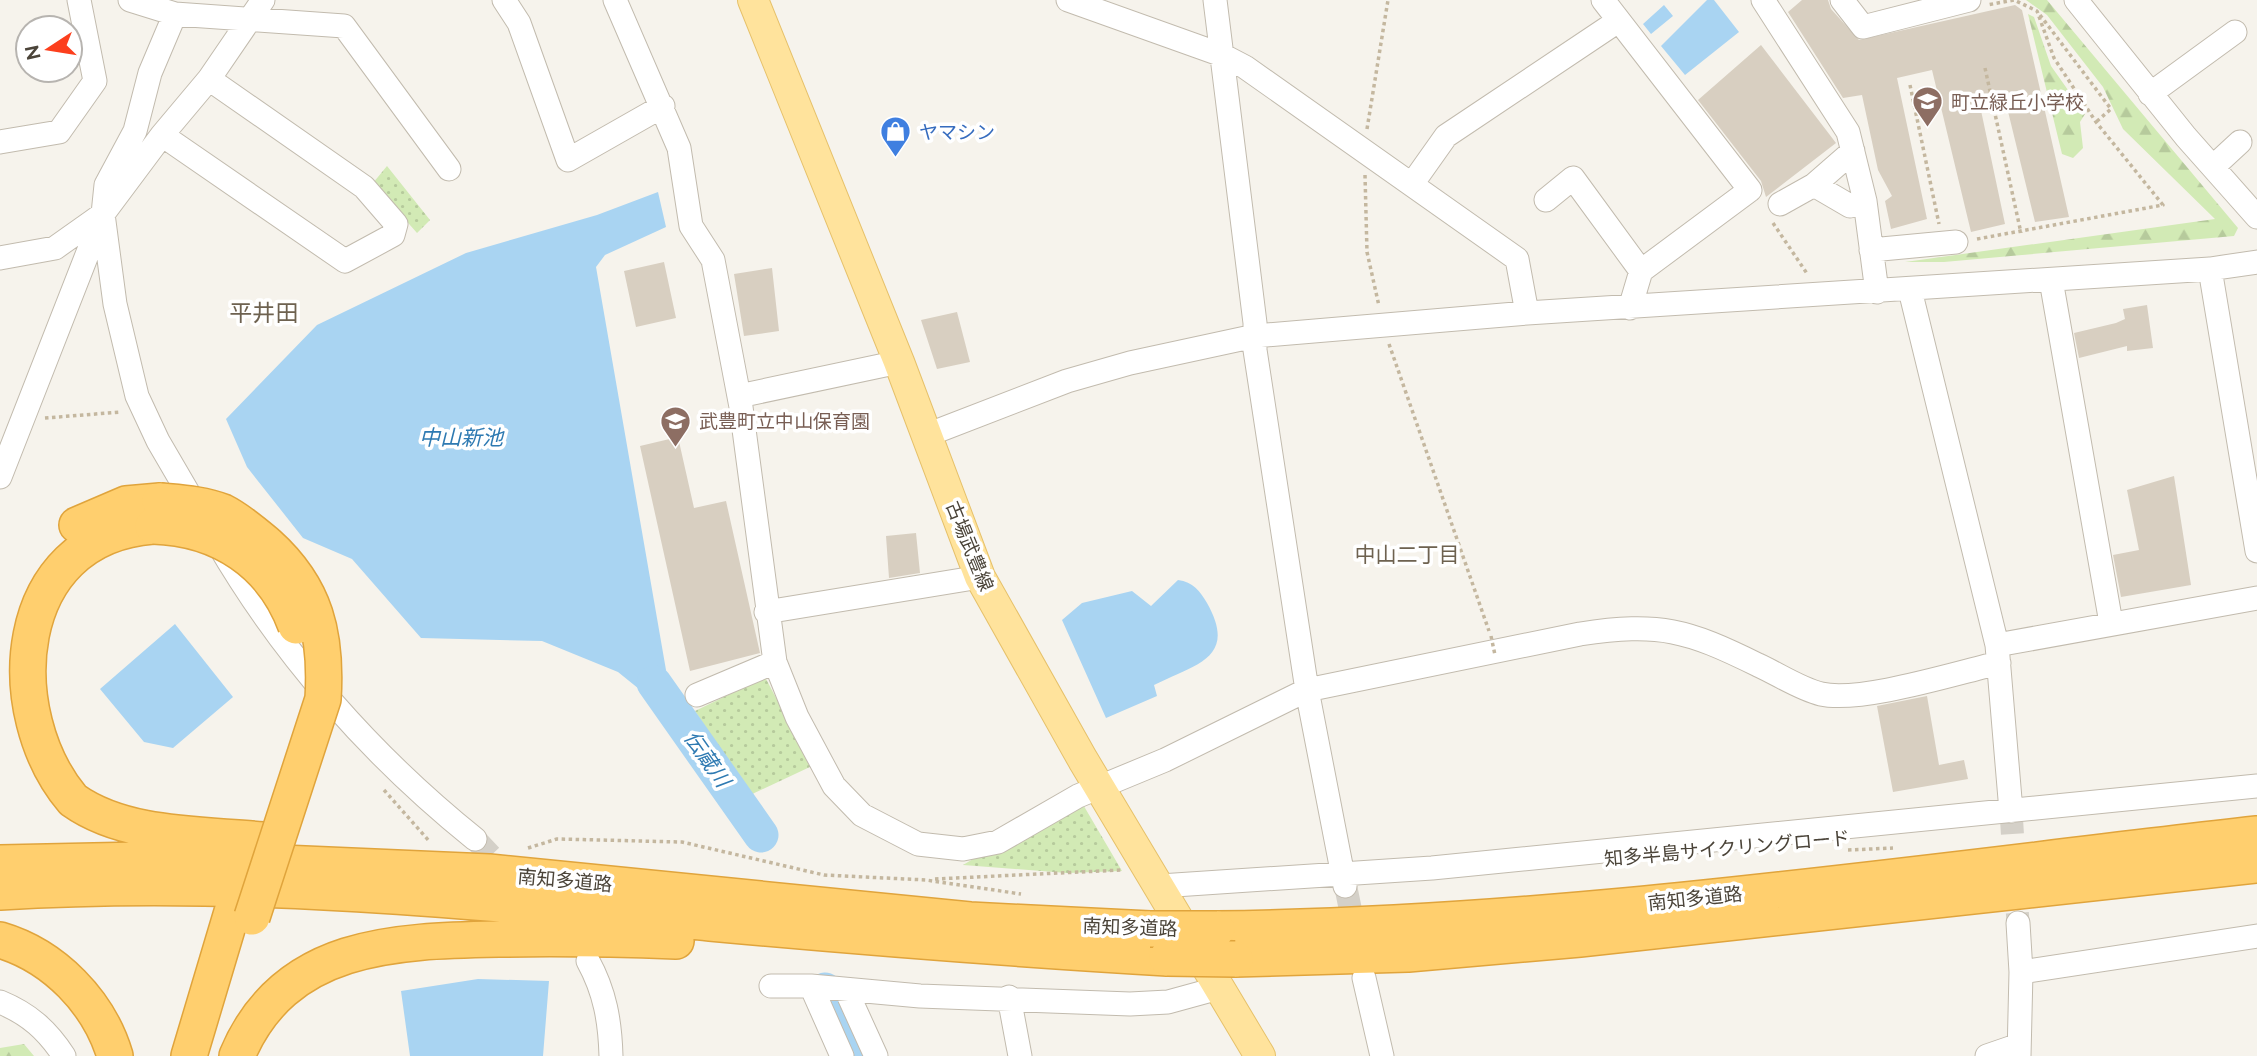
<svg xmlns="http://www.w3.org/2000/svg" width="2257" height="1056" font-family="Raleway,'Noto Sans JP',sans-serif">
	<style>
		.green { fill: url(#green-dots) }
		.forest { fill: url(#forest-firs) }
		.water { fill: #a9d4f2 }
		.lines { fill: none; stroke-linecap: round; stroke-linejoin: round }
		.river { stroke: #a9d4f2; stroke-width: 35 }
		.building { fill: #d8cfc1 }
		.minor-tunnel { stroke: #d4d0c8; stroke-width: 23; stroke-dasharray: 23 11; stroke-linecap: butt }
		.minor-casing { stroke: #c2bbae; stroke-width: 25 }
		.major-casing { stroke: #e6c16a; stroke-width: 32 }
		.highway-casing { stroke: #e0a43c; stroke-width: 38 }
		.path { stroke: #c4b79f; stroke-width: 3.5; stroke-dasharray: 3.5 3.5; stroke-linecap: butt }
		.minor { stroke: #fff; stroke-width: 23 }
		.major { stroke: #ffe39c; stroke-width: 30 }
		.highway { stroke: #ffcf6e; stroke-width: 35 }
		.highway-bridge-casing { stroke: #e0a43c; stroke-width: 38; stroke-linecap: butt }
		.path-bridge { stroke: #c4b79f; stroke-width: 3.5; stroke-dasharray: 3.5 3.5; stroke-linecap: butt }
		.highway-bridge { stroke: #ffcf6e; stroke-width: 35 }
		.labels { text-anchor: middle; stroke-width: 7; stroke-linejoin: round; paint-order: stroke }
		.education-label { font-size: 19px; fill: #785e54; stroke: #fff; text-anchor: start }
		.shop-label { font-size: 19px; fill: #366cbe; stroke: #fff; text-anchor: start }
		.street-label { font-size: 19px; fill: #4b4439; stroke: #fff }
		.water-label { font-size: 21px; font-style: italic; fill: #2e7ab2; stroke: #fff }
		.neighbourhood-label { font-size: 21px; fill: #6e6250; stroke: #fff }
		.quarter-label { font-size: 23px; fill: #6e6250; stroke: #fff }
	</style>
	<defs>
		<pattern id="green-dots" width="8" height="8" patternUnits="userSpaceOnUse" patternTransform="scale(1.75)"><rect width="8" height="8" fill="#d2eab5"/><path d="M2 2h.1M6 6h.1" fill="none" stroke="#b6ca9c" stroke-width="1.8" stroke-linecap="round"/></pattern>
		<pattern id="forest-firs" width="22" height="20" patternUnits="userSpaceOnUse" patternTransform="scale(1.75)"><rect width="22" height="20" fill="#d2eab5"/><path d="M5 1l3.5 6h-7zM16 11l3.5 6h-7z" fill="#b6ca9c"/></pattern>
	</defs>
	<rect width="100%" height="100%" fill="#f6f3ec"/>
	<path class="green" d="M387 166 430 220 417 233 373 183Z
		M765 677 812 766 750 795 695 711Z
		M1078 796 1122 871 1067 873 963 865Z"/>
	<path class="forest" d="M2026 0H2047L2238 228 2234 236 1944 262H1905L2215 219 2123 129 2103 87 2047 15Z
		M2028 14 2034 17 2051 66 2085 114 2080 122 2083 148 2073 158 2062 154Z
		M24 1044 34 1056H0V1048Z"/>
	<path class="water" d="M1707 0H1714L1739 32 1685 75 1661 46Z
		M1664 5 1673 16 1651 34 1643 24Z
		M658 192 666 227 605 255 596 267 666 670 644 693 618 672 542 641 421 638 352 559 303 538 247 467 226 419 317 325 466 253 597 215Z
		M1178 580C1193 582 1200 591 1207 603 1238 658 1196 664 1154 685L1157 696 1106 718 1062 620 1082 603 1132 591 1151 606Z
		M175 624 233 697 173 748 144 742 100 689Z
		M478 979 549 981 543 1056H410L401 991Z"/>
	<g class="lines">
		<path class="river" d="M654 683 761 835
			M825 990 856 1056"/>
	</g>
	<path class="building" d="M1802 0H1828L1831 9 1859 40 2015 5 2022 10 2069 217 2035 222 2004 95 1979 101 2005 224 1971 232 1932 70 1897 78 1927 219 1891 229 1885 201 1892 196 1878 170 1862 95 1843 98 1788 12Z
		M1761 45 1836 143 1766 197 1761 181 1698 100Z
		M664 262 676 318 636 327 624 271Z
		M772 268 779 331 744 336 734 274Z
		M2147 305 2153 348 2127 351V346L2079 358 2074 333 2116 323 2125 319 2123 309Z
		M957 312 970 362 937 369 921 320Z
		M678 437 694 508 726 501 760 653 690 671 640 446Z
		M2174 476 2191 585 2121 597 2113 555 2139 550 2127 490Z
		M916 533 920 573 889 578 886 536Z
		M1927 696 1939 765 1964 760 1968 779 1893 792 1877 706Z"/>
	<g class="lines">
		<path class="minor-tunnel" d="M2011 811 2018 923
			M475 839 510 876
			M1346 888 1356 937"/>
		<defs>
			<path id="minor" d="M130 0 175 14 344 26 449 169
				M504 0 519 23 568 160 663 106
				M615 0 679 148 691 226 713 260 741 407 775 662 797 717 834 786 862 815 918 844 963 849 998 842 1078 796 1165 760 1307 690 1580 634C1660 622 1687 630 1758 665 1778 674 1800 689 1821 694 1861 703 1956 673 1999 663
				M1068 0 1222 55 1245 67 1517 259 1527 313
				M1215 0 1255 323V350L1307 690 1345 886
				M1603 0 1750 190 1641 271 1630 308
				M1763 0 1848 132 1865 201 1877 292
				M1842 0 1863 27 1969 0
				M2076 0 2186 137 2257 217
				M175 14 150 73 135 131 106 185 103 214 115 304 137 396 158 441 200 513
				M2150 94 2235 32
				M162 135 345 261 393 235 396 224 364 187 209 79
				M0 142 59 132 95 81 79 0
				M1853 151 1814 185 1850 206 1865 201
				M2213 167 2240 142
				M1412 184 1446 136 1618 21
				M1546 200 1573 178 1641 271
				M1780 204 1814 185
				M1871 250 1956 242
				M0 258 55 248 103 214
				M2210 269 2257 551
				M2051 280 2111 623
				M1910 290 1997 645 2011 811
				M739 396 899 362
				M927 435 1067 381 1130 363 1255 336 1527 313 2210 269 2257 262
				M0 477 103 214 162 135 209 79 263 0
				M217 542C283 656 373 757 475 839
				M766 612 980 577
				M1997 645 2257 598
				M697 695 775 662
				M1160 886 1432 868 2257 786
				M2018 923 2021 972 2019 1056
				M588 961C605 992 610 1021 611 1056
				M2021 972 2257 936
				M1364 978 1382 1056
				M771 986H811L920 996 1130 1004 1168 1002 1219 988
				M811 986 842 1056
				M846 990 876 1056
				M1009 997 1020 1056
				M0 1002C29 1014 47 1030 64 1056
				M1987 1056 2019 1045"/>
			<path id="major" d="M753 0 899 362 980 577 1083 760 1260 1056"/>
			<path id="highway" d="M77 525 126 504 160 501
				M153 526C8 537 0 714 73 800 125 837 201 834 263 840
				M0 863 187 859 489 872 970 920 1150 929
				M0 892C237 877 474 901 710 923 862 937 1014 949 1167 958
				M1217 929C1565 925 1911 873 2257 834
				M0 940C54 956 99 1002 115 1056
				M1235 959 1408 954 1580 939 2257 865
				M189 1056 232 912
				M237 1056C285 941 399 941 505 939 562 938 619 939 676 941"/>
		</defs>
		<use href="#minor" class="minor-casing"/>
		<use href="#major" class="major-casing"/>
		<use href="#highway" class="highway-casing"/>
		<path class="path" d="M2040 15 2111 109 2096 122
			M1985 68 2021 233
			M1910 85 1939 224
			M1367 129 1388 0
			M1365 175 1367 252 1379 306
			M1773 223 1808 275
			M1977 239 2163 205 2096 122 2054 58 2037 11 2014 0 1987 5
			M1389 344 1489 631
			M45 418 121 412
			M384 790 430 842
			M528 848 557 839 682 842 824 875 926 880 1021 894
			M1848 850 1893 848
			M935 879 1121 870"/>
		<use href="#minor" class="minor"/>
		<use href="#major" class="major"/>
		<use href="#highway" class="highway"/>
		<defs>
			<path id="highway-bridge" d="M160 501C181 503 203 504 223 512 239 520 254 533 267 544 316 588 327 635 323 699L252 917
				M153 526C220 528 273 563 296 626
				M1150 929H1217
				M1167 958 1235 959"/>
		</defs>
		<use href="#highway-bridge" class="highway-bridge-casing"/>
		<path class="path-bridge" d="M1491 636 1495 655"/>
		<use href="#highway-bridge" class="highway-bridge"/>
	</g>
	<defs>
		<symbol id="school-pin" viewBox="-11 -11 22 30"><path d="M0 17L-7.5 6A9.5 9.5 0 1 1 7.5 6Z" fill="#8d6e63" stroke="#fff"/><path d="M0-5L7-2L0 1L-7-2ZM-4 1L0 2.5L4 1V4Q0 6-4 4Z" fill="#fff"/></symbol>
		<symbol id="shop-pin" viewBox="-11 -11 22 30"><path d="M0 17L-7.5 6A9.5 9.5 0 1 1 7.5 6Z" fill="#3f7fe0" stroke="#fff"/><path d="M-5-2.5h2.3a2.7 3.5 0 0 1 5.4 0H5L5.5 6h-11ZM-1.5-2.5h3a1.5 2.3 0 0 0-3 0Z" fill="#fff"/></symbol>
	</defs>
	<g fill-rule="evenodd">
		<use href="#school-pin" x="1910" y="84" width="35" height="47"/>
		<use href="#shop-pin" x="878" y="114" width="35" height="47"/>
		<use href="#school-pin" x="658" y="404" width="35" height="47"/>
	</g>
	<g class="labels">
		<g class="education-label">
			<text x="1951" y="109">町立緑丘小学校</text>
			<text x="699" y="428">武豊町立中山保育園</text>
		</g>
		<g class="shop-label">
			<text x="919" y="139">ヤマシン</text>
		</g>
		<g class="street-label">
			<text transform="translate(970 546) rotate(68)" y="7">古場武豊線</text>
			<text transform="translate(1727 848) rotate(-5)" y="7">知多半島サイクリングロード</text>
			<text transform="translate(565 880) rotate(5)" y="7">南知多道路</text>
			<text transform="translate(1695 898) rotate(-6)" y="7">南知多道路</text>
			<text transform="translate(1130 927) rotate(2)" y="7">南知多道路</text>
		</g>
		<g class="water-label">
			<text x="461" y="445">中山新池</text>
			<text transform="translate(707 759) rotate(55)" y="7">伝蔵川</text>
		</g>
		<g class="neighbourhood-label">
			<text x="1407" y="562">中山二丁目</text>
		</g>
		<g class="quarter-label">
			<text x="264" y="321">平井田</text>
		</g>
	</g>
	<g transform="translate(49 49) rotate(258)"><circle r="33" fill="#ffffff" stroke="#b7b4b0" stroke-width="2"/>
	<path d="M0-5L12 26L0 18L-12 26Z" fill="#fc3f1d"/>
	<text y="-10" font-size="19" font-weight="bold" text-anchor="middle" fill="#4b4439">N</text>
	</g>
</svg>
